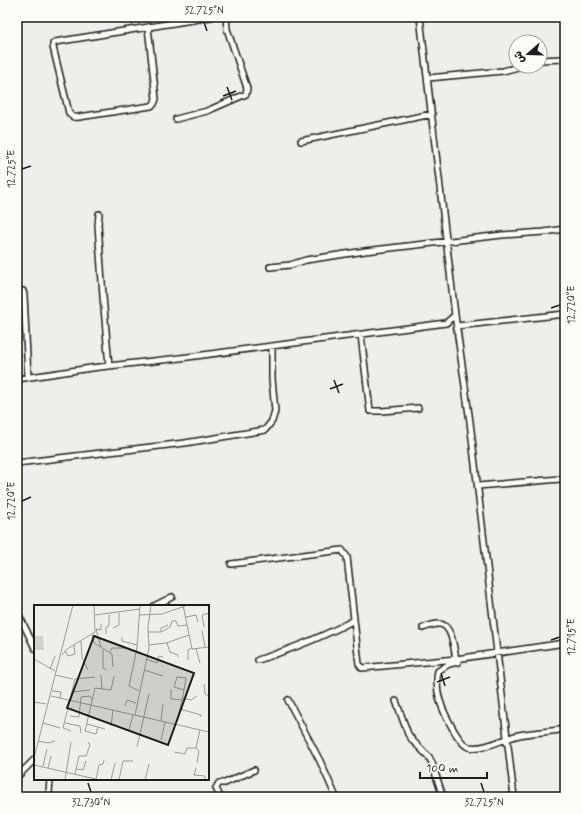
<svg xmlns="http://www.w3.org/2000/svg" width="582" height="814" font-family="Mynerve,'Playpen Sans Arabic',sans-serif">
	<style>
		.lines { fill: none; stroke-linecap: round; stroke-linejoin: round }
		.street-casing { stroke: #1c1c1c; stroke-width: 8 }
		.street { stroke: #fdfcf7; stroke-width: 5 }
		.ticks { fill: none; stroke: #1c1c1c; stroke-width: 1.5 }
		.inset-road { fill: none; stroke: #9b9a98; stroke-width: 1 }
		.view { fill: #1c1c1c; fill-opacity: 0.15; stroke: #1c1c1c; stroke-width: 2 }
		.inset-edge { fill: none; stroke: #1c1c1c; stroke-width: 2 }
		.neatline { fill: none; stroke: #1c1c1c; stroke-width: 1.5 }
		.ticks-label { font-size: 10px; text-anchor: middle; fill: #1c1c1c }
	</style>
	<rect width="100%" height="100%" fill="#f0eeea"/>
	<filter id="ink" filterUnits="userSpaceOnUse"><feTurbulence type="fractalNoise" baseFrequency=".025" numOctaves="2"/><feDisplacementMap in="SourceGraphic" scale="8" xChannelSelector="R" yChannelSelector="G"/><feConvolveMatrix kernelMatrix="1 2 1 2 8 2 1 2 1" color-interpolation-filters="sRGB"/></filter>
	<g filter="url(#ink)">
		<g class="lines">
			<defs>
				<path id="street" d="M420 17 455 315 470 422 514 797
					M148 27 156 99 154 104 151 106 79 117C74 118 72 117 69 113L53 47V44L55 42 211 17
					M540 60 563 59
					M428 78 503 71 522 66
					M176 119 207 111 246 94 247 88 227 29 226 17
					M301 141 432 114
					M99 214 98 225 103 296 109 366
					M270 267 290 265 306 260 365 251 502 235 544 232 565 229
					M17 291H23L24 295 28 377
					M457 326 565 314
					M361 335 370 411H382L418 408
					M17 379 91 368 180 358 446 323 455 315
					M17 463 185 443 265 430 272 421 275 411 272 379V346
					M478 486 560 479 565 477
					M231 564 342 550 347 557 359 664 362 668 456 659 565 643
					M154 606 172 597
					M17 611 35 648
					M423 628C428 626 434 624 439 624 452 624 454 649 456 659
					M258 660C292 649 323 637 354 620
					M458 662 449 664 438 671C436 681 437 691 440 701 443 711 459 745 469 747 485 750 505 738 519 735 534 732 550 732 565 729
					M288 700 320 761 336 797
					M396 701 408 734 413 741 429 757 432 763 443 797
					M17 777 35 759
					M45 797 49 793 50 779
					M220 797 216 788 219 783H225L254 770"/>
			</defs>
			<use href="#street" class="street-casing"/>
			<use href="#street" class="street"/>
		</g>
	</g>
	<path class="ticks" d="M204 22 207 31M227 87 232 100M223 96 236 91M22 169 31 166M551 308 560 305M334 380 339 393M330 389 343 384M22 501 31 497M551 640 560 637M441 673 445 686M437 682 450 677M88 783 91 792M481 783 484 792"/>
	<g transform="translate(34 605)">
		<rect width="175" height="175" fill="#f0eeea"/>
		<path d="M0 31H9L10 45H0Z" fill="#d0cfcc"/>
		<path class="inset-road" d="M149 0 158 44 175 42M61 10 106 4M105 10 128 9 154 0M152 12 162 10 164 17M170 22 168 10 175 8M79 23 85 20V8M168 26 171 42M114 27H127V23L134 20M127 27 136 22 138 16H142L144 21 153 20M72 29V22L75 21V10M58 30 60 38 78 49 79 62M88 32V36L103 40M47 36 48 53 54 65M133 38 136 47 144 50V52M115 40 132 38 155 30M67 42 62 24 67 25V19M162 44 166 58M69 45V63L73 65M31 46 34 51 41 49 40 40M76 47 78 43H91M28 50 33 44 61 27 60 0M0 54 21 66M112 54 123 58 125 51 129 52M154 55V45L158 43M16 64 21 51M110 65 129 71M21 70 39 74M67 70 68 84M170 79 171 89 175 91M137 84V94L148 95M18 86 27 87 26 93M105 86 95 81 103 43 106 0M38 87 56 85M17 91 175 127M148 93 157 95 163 91M0 97 12 99M91 101 93 95 102 98M146 104 167 110 166 112M101 110 115 43 114 22 117 0M36 111 45 112 47 92 56 91 58 94M127 116 129 99M9 118 26 123M31 118 46 121 47 128M53 119 71 124M142 120 149 91 152 73 143 72 140 82 150 85M77 121 79 105M64 122 62 129 51 126 61 83 77 85 80 71M89 124 95 125 99 110M37 126 29 123 41 74 61 72M127 135 131 117M4 136 14 138 21 136M103 142 115 89M162 143 166 125M140 147 151 149 153 143H162L165 146 163 158M0 153 39 0M0 160 66 175M9 161 13 144M14 163 17 151M162 163 160 170 171 171V175M42 164 49 165 52 156M41 169 45 151H52L56 140 54 137M62 174 65 160 69 159 70 155M31 175 37 137M77 175 81 158M85 175 89 156H99M111 175 115 159"/>
		<path class="view" d="M60 31 160 68 134 140 33 103Z"/>
		<rect width="175" height="175" class="inset-edge"/>
	</g>
	<rect width="582" height="814" fill="none" stroke="#fdfcf7" stroke-width="44"/>
	<g transform="translate(528 54) rotate(250)"><circle r="19" fill="#fdfcf7" stroke="#a3a29f"/>
	<path d="M0-3L7 15L0 10L-7 15Z" fill="#1c1c1c"/>
	<text y="-6" font-size="11" font-weight="bold" text-anchor="middle" fill="#1c1c1c">ش</text>
	</g>
	<path d="M420 772v6h67v-6" fill="none" stroke="#1c1c1c" stroke-width="2"/>
	<text x="426" y="772" font-size="12" fill="#1c1c1c" stroke="#fdfcf7" stroke-width="3" paint-order="stroke">100 m</text>
	<rect x="22" y="22" width="538" height="770" class="neatline"/>
	<g class="ticks-label">
		<text x="204" y="14">32.725°N</text>
		<text transform="translate(11 169) rotate(-90)" y="4">12.725°E</text>
		<text transform="translate(571 305) rotate(-90)" y="4">12.720°E</text>
		<text transform="translate(11 501) rotate(-90)" y="4">12.720°E</text>
		<text transform="translate(571 637) rotate(-90)" y="4">12.715°E</text>
		<text x="91" y="806">32.730°N</text>
		<text x="484" y="806">32.725°N</text>
	</g>
</svg>
